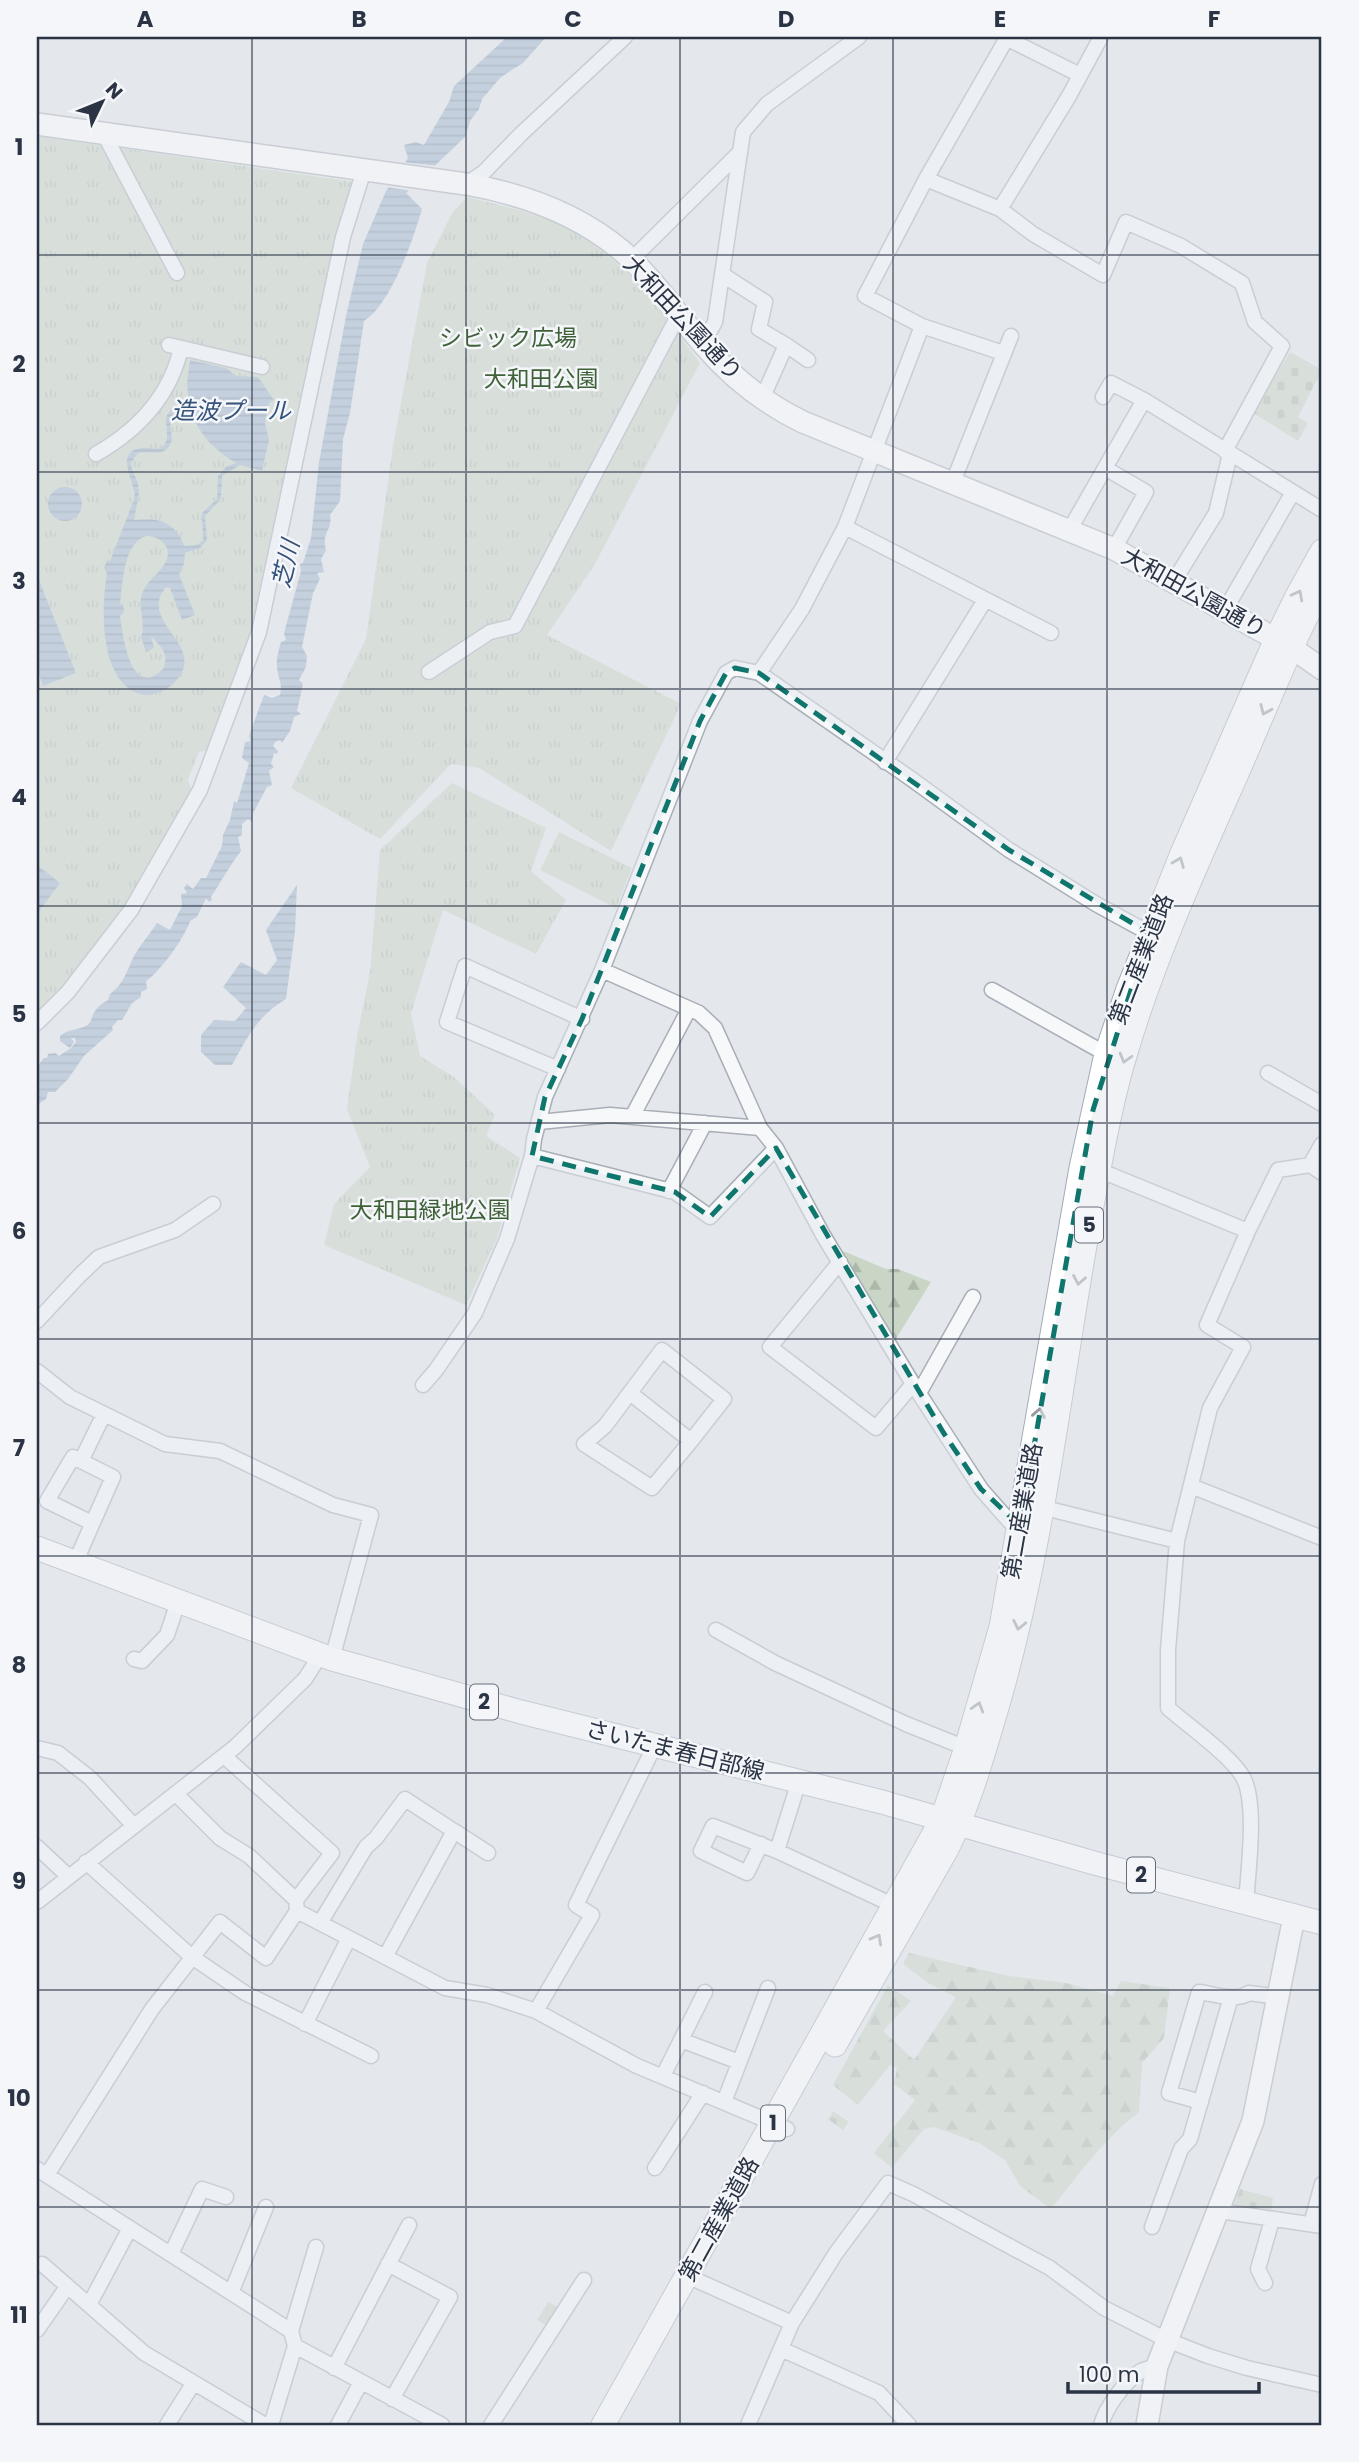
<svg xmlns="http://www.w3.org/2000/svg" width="1359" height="2462" font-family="Poppins,'Noto Sans JP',sans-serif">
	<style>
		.forest { fill: url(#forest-firs) }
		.cemetery { fill: url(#cemetery-stones) }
		.park { fill: url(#park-tufts) }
		.water { fill: url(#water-rules); fill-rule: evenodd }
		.pier { fill: #e4e7ec }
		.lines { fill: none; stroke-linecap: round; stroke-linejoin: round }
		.street-casing { stroke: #a9aeb7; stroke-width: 17 }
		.secondary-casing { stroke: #a9aeb7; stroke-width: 24 }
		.primary-casing { stroke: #a3abb8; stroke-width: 25 }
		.street { stroke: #f7f8fa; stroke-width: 14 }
		.secondary { stroke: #fff; stroke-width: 21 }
		.primary { stroke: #fff; stroke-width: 23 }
		.oneway { stroke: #959aa2 }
		.marked { fill: none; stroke: #0f766e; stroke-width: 5; stroke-dasharray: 14 9; stroke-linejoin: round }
		.grid { fill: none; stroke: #2b3445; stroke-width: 2; stroke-opacity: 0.55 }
		.labels { text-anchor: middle; stroke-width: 5; stroke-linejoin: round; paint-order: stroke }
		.shield { fill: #f4f6f9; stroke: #676e7b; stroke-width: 2 }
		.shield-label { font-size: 21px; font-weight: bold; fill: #2b3445 }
		.street-label { font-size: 23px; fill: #2b3445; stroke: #f4f6f9 }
		.park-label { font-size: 23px; fill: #3f6138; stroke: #f4f6f9 }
		.water-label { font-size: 24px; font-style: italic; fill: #34527a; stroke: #f4f6f9 }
		.neatline { fill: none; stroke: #2b3445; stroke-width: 2.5 }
		.grid-label { font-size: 23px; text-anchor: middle; font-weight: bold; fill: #2b3445 }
	</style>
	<defs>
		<pattern id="forest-firs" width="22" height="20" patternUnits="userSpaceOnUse" patternTransform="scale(1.75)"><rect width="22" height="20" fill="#c9d6c5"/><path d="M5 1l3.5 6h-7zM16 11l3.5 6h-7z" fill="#adb8ab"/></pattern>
		<pattern id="cemetery-stones" width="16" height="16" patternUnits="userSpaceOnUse" patternTransform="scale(1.75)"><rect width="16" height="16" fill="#c9d6c5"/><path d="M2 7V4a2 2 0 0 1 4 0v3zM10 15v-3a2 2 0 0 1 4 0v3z" fill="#adb8ab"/></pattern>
		<pattern id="park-tufts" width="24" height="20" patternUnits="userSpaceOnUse" patternTransform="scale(1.75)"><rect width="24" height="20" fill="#c9d6c5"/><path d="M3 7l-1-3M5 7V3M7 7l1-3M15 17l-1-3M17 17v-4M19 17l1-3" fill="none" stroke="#adb8ab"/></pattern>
		<pattern id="water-rules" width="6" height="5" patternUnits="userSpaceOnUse" patternTransform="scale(1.75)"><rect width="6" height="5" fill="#9fb4cc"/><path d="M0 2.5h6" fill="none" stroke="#8293a7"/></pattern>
	</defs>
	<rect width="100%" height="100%" fill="#e4e7ec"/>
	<path class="forest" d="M843 1251 886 1269H898L931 1282 894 1342 840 1255Z
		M909 1953 1009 1976 1066 1983 1113 1996 1121 1981 1170 1988 1164 2038 1142 2063 1139 2112C1104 2139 1079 2174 1051 2209L1020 2186 1005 2160 979 2143 934 2127 924 2129 892 2168 874 2153 915 2100 894 2084 897 2068 890 2065 858 2105 833 2085 888 1985 911 2001 883 2031 914 2060 956 1997 928 1983 903 1964Z"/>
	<path class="cemetery" d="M1290 352 1322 370 1298 417 1308 423 1298 441 1253 413Z
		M833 2111 849 2122 843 2130 828 2119Z
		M1240 2189 1273 2198 1271 2212 1236 2208 1234 2204Z"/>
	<path class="park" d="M37 136 355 182 254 632 211 749 199 752 188 779 193 794 124 916 37 1019Z
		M467 197C502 206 538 213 570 230 625 259 664 314 700 363L595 564 547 635 681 704 611 851 479 768 451 764 380 839 291 788 366 639 393 446 427 263 452 213Z
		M452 783 546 828 531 871 566 900 536 954 443 910 411 1013 420 1056 454 1077 495 1115 486 1136 520 1158 497 1238 466 1305 324 1245 334 1204 370 1167 347 1109 357 1036 370 972 380 850Z
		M559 832 632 868 616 908 540 870Z
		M548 2302 560 2308 549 2327 537 2320Z"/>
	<path class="water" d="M507 37H546L523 63 501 77 482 99 479 109 470 121 465 137 406 193 422 209C413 240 391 304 364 321L350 413 343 439 340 501 330 515C333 530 321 532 326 550L321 559 324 572 317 573 320 579 313 593 302 647 307 656 306 667 299 680 303 684 297 711 301 714 294 717 290 731 282 743 280 740 275 742 273 746 278 751 277 754 274 753 271 764 274 767 269 771 272 785 267 787 253 813 252 822 248 819 242 824V835L238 837 241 851C230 865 221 882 211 897L212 900 209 902 206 898 197 917 190 921C185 937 160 972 146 981L147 989 141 992V997L132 1003 122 1020H118L112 1027 113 1030 84 1056 68 1079 55 1092H48L46 1099 37 1105V1067L44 1058H47L48 1054 55 1053 59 1056 71 1048 76 1042 75 1038H71L74 1042 70 1048 60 1041V1036C68 1029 78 1030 86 1026 93 1022 91 1016 95 1011 98 1006 103 1003 108 1000L110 994C124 984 127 970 134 956 140 945 150 934 157 923L170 930 182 906 181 894 187 893 184 888 187 884 193 889 201 878H206L222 846 223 835 230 820 234 801 237 803 249 763 242 758 245 742 251 741 249 736 264 695 272 698 280 695C283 682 277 677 277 666 276 658 279 649 281 642L286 640 284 633 301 571 300 564 303 563 311 538 319 462 346 316 363 244 386 191 408 158 404 145 416 142 424 145 449 102 454 86Z
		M190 360 226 368 236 376 258 377 274 400 269 403 265 423 269 440 262 471 240 465 222 476 221 499 205 516 207 540 200 548 185 553 184 564 179 574 195 615 182 620 170 588 166 587C136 624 211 645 174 683 166 691 152 697 140 694 99 682 101 607 107 573L104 568 107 560 110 561 135 497C135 482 113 451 142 448 148 447 154 449 159 449 181 436 146 411 189 403L187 383ZM190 408C198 434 214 450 236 463L226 467 218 476 217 499 202 513 203 540C197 547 192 545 184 546 176 521 156 517 134 520L139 493 138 483 130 464 138 453C152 450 166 459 172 440 170 421 166 411 190 408ZM146 536C160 536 173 547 166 561 159 576 146 578 141 598 139 612 146 624 141 637L146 652 154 648 151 636C161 647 170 654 163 669 130 701 123 635 120 616L124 612 123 604H120C123 583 123 544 146 536Z
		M48 504a17 17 0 1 1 34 0a17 17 0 1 1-34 0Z
		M39 580 76 673 43 686 37 669V581Z
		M37 865 60 883 37 914Z
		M297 885 295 931 286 999C257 1016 247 1038 232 1065H215L201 1052V1035L214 1020 235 1021 246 1008 223 987 241 962 266 975 277 960 266 930Z"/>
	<path class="pier" d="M402 162 439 166 413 191 385 187Z"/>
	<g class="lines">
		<defs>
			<path id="street" d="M1004 37 1080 75
				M104 134 177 273
				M926 179 1000 209 1033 234 1103 275 1126 222 1181 246 1242 283 1255 322 1282 346 1225 451
				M466 184 484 172 521 134 625 37
				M1000 209 1069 96 1101 37
				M631 260 740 152
				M723 275 765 302 759 329 786 345 762 399
				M922 326 1003 353
				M703 344 715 322 743 132 767 104 859 37
				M169 345 262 367
				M786 345 808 360
				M1103 397 1111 383 1144 400 1322 510
				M96 454C138 430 170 396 181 348
				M1105 468 1146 492 1114 549
				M953 482 1011 336
				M845 527 1051 633
				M1070 529 1144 400
				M1174 581 1216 513 1230 454
				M1225 610 1293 492
				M429 672 490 632 515 626 679 314
				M759 673 802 609 845 527 922 326 865 296 926 179 1007 38
				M885 762 985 600
				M602 970 699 1013 715 1028 760 1128 776 1148 823 1235 913 1384 981 1489 1010 1522 1020 1526
				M992 990 1106 1054
				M37 1023 68 992 131 910 200 790 259 632 343 237 364 170
				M558 1069 447 1022 465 966 582 1019
				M1268 1073 1322 1104
				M632 1117 689 1009
				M539 1122 610 1115 760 1128
				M532 1156 675 1192 710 1217 776 1148
				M1310 1165 1322 1144
				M1093 1170 1111 1175 1248 1231
				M669 1191 705 1123
				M840 1262 770 1347 876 1428 913 1384
				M37 1321 79 1276 99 1257 175 1230 213 1204
				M37 1371 70 1397 165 1444 220 1451 333 1505 371 1515 332 1659
				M423 1385 436 1370 475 1313 507 1239 532 1156 534 1139 545 1097 602 970 700 721 726 673 735 668 759 673 910 778 1009 850 1096 904 1149 933
				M630 1393 691 1441 724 1399 662 1350 605 1426 584 1444 652 1488 691 1441
				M919 1393 973 1297
				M81 1461 104 1414
				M1191 1486 1322 1538
				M1036 1508 1041 1507 1177 1541
				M75 1563 113 1477 73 1457 47 1501 92 1523
				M716 1630 775 1663 906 1724 966 1748
				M134 1659 142 1661 167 1635 178 1602
				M37 1748 58 1753 90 1778 134 1826
				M799 1781 777 1851 895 1906
				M177 1795 220 1838 249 1856 296 1900 332 1853 224 1756
				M454 1831 488 1853
				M761 1844 747 1873 701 1851 713 1826 777 1851
				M37 1847 68 1876
				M86 1862 192 1957 245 1993 371 2056
				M37 1902 235 1747 305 1679 321 1654
				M1246 1904C1248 1871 1257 1807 1244 1779 1233 1757 1187 1725 1168 1708V1650L1177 1541 1210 1408 1243 1347 1207 1325 1248 1231 1278 1170 1310 1165 1322 1173
				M297 1911 445 1988 487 1995 536 2011 637 2066 787 2129
				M320 1923 366 1847 376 1838 405 1799 454 1831 385 1957
				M536 2011 592 1915 576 1905 655 1745
				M305 2024 349 1938
				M681 2040 739 2062
				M663 2076 705 1992
				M724 2102 768 1988
				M1201 2102 1169 2093 1199 1992C1215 1994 1235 2002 1249 1993L1278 1997
				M655 2168 703 2093
				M37 2169 291 2331 295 2346 442 2425
				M47 2175 152 2009 220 1922 266 1958 297 1911 296 1900
				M1219 2211 1322 2226
				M1311 2224 1322 2184
				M1152 2227 1181 2149 1190 2139 1231 1997
				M171 2254 202 2189 226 2197
				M42 2264 144 2353 265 2425
				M388 2264 450 2297 392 2399
				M687 2276 792 2323
				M1265 2283 1258 2269 1272 2220
				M231 2293 266 2207
				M89 2305 130 2228
				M37 2330 67 2287
				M291 2331 316 2247
				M781 2349 879 2393 909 2425
				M334 2368 409 2225
				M167 2425 193 2384
				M271 2425 295 2346
				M338 2425 361 2382
				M491 2425 584 2280
				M748 2425 792 2323 836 2253 888 2183 913 2194 1050 2268 1104 2308 1167 2340 1208 2356 1247 2368 1322 2385
				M1101 2425C1106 2407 1125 2381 1141 2371 1145 2369 1152 2368 1157 2366"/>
			<path id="secondary" d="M37 124 466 184C523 194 577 213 622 251 653 278 676 313 703 344 731 377 764 403 803 422L1114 549 1292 648 1322 669
				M1147 2425 1157 2366 1253 2121 1294 1917"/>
			<path id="primary" d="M37 1548 332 1659 521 1712 882 1802 1094 1863 1322 1923
				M835 2045 947 1849C969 1805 982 1758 996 1711 1048 1535 1063 1349 1099 1169 1106 1132 1113 1095 1124 1059 1153 959 1197 864 1239 769 1266 708 1290 645 1322 587
				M603 2425 942 1819 966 1748 1001 1627 1081 1168 1106 1054 1128 989 1182 853 1276 639 1297 596 1322 551"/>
		</defs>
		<use href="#street" class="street-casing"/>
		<use href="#secondary" class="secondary-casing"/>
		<use href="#primary" class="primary-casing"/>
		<use href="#street" class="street"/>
		<use href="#secondary" class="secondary"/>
		<use href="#primary" class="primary"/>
	</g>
	<defs><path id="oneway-chevron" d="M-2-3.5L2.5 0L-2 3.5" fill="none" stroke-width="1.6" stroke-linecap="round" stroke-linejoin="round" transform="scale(1.75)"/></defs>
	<g class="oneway">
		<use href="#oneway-chevron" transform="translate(1298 595) rotate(-62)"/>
		<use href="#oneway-chevron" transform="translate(1265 710) rotate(114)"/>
		<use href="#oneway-chevron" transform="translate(1179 862) rotate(-68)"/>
		<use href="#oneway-chevron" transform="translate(1125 1058) rotate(106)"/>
		<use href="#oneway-chevron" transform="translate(1079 1280) rotate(100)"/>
		<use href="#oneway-chevron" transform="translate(1039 1413) rotate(-80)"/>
		<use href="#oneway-chevron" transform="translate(1019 1625) rotate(102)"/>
		<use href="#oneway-chevron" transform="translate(978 1707) rotate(-73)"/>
		<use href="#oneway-chevron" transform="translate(877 1939) rotate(-61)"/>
	</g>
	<path d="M0 0H1359V2462H0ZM735 668 759 673 1009 850 1149 933 1093 1110 1020 1526 981 1489 943 1432 776 1148 710 1217 675 1192 532 1156 545 1097 582 1019 700 721 726 673Z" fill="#e4e7ec" fill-opacity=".55" fill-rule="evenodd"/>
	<path class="marked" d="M735 668 759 673 1009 850 1149 933 1093 1110 1020 1526 981 1489 943 1432 776 1148 710 1217 675 1192 532 1156 545 1097 582 1019 700 721 726 673Z"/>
	<path class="grid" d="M252 37V2425M466 37V2425M680 37V2425M893 37V2425M1107 37V2425M37 255H1322M37 472H1322M37 689H1322M37 906H1322M37 1123H1322M37 1339H1322M37 1556H1322M37 1773H1322M37 1990H1322M37 2207H1322"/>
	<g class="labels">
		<g class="shield">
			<rect x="1075" y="1207.5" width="28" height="35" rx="5"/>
			<rect x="470" y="1684.5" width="28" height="35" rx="5"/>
			<rect x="1127" y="1857.5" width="28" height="35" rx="5"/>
			<rect x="761" y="2105.5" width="24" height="35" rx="5"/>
		</g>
		<g class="shield-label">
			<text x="1089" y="1232">5</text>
			<text x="484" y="1709">2</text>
			<text x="1141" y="1882">2</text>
			<text x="773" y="2130">1</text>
		</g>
		<g class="street-label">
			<text transform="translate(683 318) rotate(47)" y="8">大和田公園通り</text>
			<text transform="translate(1194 593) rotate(29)" y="8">大和田公園通り</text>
			<text transform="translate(1141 959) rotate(-69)" y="8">第二産業道路</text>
			<text transform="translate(1022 1511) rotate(-80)" y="8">第二産業道路</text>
			<text transform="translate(675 1750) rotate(14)" y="8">さいたま春日部線</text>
			<text transform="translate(719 2219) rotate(-61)" y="8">第二産業道路</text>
		</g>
		<g class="park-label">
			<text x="508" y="346">シビック広場</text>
			<text x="541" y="387">大和田公園</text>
			<text x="430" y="1218">大和田緑地公園</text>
		</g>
		<g class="water-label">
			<text x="231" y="419">造波プール</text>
			<text transform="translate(286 564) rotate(-77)" y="8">芝川</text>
		</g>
	</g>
	<rect width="1359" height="2462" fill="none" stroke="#f4f6f9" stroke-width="77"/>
	<g transform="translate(102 102) rotate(47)" stroke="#f4f6f9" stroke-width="5" paint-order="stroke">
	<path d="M0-5L12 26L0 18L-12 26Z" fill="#2b3445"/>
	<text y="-10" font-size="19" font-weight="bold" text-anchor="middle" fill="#2b3445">N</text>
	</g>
	<path d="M1068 2382v10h191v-10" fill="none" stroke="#2b3445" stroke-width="3.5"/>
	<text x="1079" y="2382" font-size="21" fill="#2b3445" stroke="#f4f6f9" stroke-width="5" paint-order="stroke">100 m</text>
	<rect x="38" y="38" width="1282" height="2386" class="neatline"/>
	<g class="grid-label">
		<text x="145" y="27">A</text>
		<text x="359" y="27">B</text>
		<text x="573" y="27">C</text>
		<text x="786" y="27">D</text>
		<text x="1000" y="27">E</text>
		<text x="1214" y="27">F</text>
		<text x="19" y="155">1</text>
		<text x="19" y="372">2</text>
		<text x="19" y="589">3</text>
		<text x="19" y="805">4</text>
		<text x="19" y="1022">5</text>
		<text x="19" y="1239">6</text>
		<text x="19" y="1456">7</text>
		<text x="19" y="1673">8</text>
		<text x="19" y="1889">9</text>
		<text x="19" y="2106">10</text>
		<text x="19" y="2323">11</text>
	</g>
</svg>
